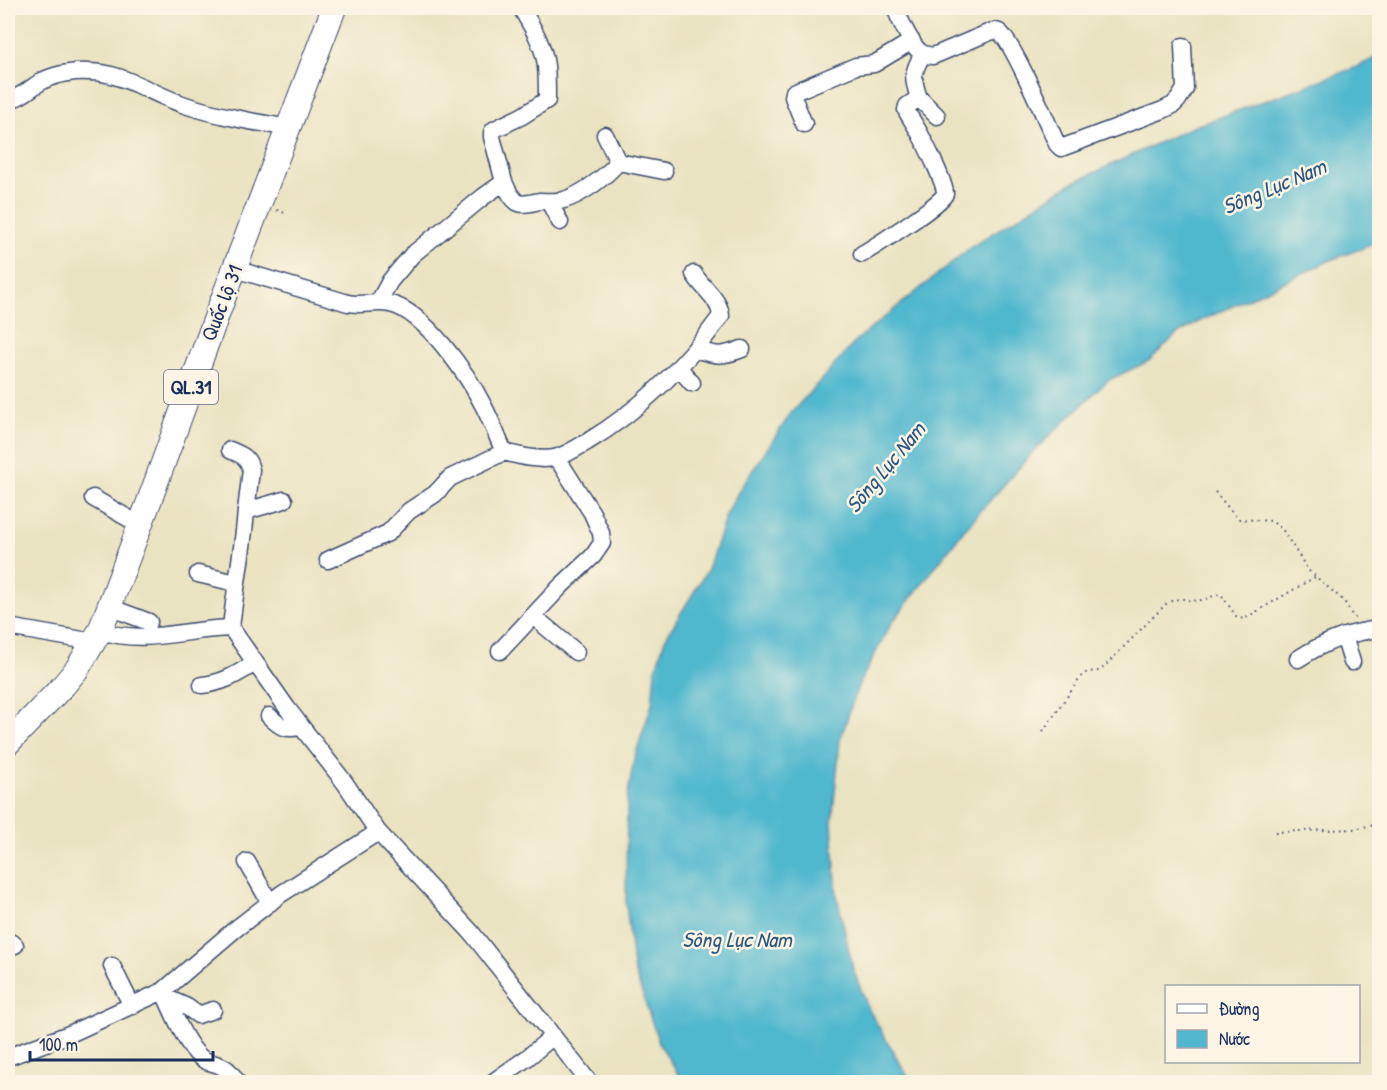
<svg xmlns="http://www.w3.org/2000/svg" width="1387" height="1090" font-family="'Patrick Hand',sans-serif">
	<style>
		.water { fill: #50b7ce; stroke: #367396; stroke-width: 1.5 }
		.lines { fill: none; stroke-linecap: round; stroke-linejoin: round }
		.minor-casing { stroke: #3a4a6d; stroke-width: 19 }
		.highway-casing { stroke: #3a4a6d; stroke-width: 26 }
		.path { stroke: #3a4a6d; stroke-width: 2; stroke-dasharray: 1.5 4.5; stroke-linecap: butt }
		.minor { stroke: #fff; stroke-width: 16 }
		.highway { stroke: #fff; stroke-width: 24 }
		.labels { text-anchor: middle; stroke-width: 5; stroke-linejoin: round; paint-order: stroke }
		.shield { fill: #fcf5e5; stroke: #5e6a86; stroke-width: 1.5 }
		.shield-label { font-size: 20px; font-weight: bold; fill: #1b2f5e }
		.street-label { font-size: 21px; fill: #1b2f5e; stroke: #fcf5e5 }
		.water-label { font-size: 22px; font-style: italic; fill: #2b5880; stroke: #fcf5e5 }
	</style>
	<rect width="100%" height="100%" fill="#fcf5e5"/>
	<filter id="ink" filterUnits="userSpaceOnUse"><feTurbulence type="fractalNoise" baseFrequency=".0167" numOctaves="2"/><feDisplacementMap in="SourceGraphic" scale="12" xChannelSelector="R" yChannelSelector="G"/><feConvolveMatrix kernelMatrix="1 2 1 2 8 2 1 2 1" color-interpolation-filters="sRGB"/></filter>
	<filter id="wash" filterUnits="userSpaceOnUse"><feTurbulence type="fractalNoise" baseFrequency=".008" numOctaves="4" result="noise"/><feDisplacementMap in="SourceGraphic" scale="24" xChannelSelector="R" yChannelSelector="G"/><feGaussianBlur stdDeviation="1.35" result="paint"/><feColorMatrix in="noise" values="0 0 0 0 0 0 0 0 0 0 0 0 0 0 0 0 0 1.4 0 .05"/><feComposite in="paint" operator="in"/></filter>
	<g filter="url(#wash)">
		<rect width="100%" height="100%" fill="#eae3c1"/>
		<path class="water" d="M1379 56V242L1331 260 1200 321 1176 335 1149 361 1107 381 1032 453 963 531 891 624 858 686 840 740 832 823 837 896 853 969 869 1010 911 1082H683L659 1043 633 967 626 902 627 799 634 759 652 704 655 671 665 639 708 569 726 515 740 489 792 412 858 339 971 247 1070 184 1190 128 1357 67Z"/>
	</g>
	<g filter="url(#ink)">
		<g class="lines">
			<defs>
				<path id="minor" d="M895 8C899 18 911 44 919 51 923 55 928 55 933 56L990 32C994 31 995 30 999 32 1012 40 1048 125 1057 144L1061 148 1163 110 1173 105 1178 100 1185 89 1183 46
					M919 98 937 116
					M8 99C21 99 32 86 44 80 57 74 75 71 89 72 123 72 153 95 185 105 219 116 254 122 289 128
					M804 124 793 97 794 92 856 66 874 64 912 41
					M618 162 664 171
					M504 182C507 189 511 198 517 202 523 206 533 202 540 201 548 201 556 202 564 200 581 195 607 176 618 162L605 135
					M549 202 560 222
					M862 254C874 247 943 203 945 194 947 187 925 143 920 134 916 126 910 118 906 110L907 106 919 98C912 78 912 72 923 54
					M235 269 348 303C362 306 376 301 390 304 424 311 468 375 483 405 491 420 497 436 504 452 519 456 543 462 558 457 568 454 578 447 587 442 640 410 685 366 721 316 720 299 702 288 694 274
					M378 303 390 281 412 255 483 197 504 182 492 137V132L495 129 522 116 547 100C547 89 547 77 546 66 544 45 531 25 521 8
					M695 349C716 356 721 357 742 349
					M679 368 692 383
					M230 450C241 455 248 456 251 470L246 511
					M93 498 140 525
					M328 560 388 533 409 511 435 494 450 478 504 452
					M198 574 236 583
					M109 607 149 622
					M533 616 576 652
					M8 627 94 642
					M231 628C235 589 243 550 246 511L284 500
					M100 631C146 645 185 629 231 628L287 708 345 783 378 832
					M1344 636 1352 662
					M500 651 561 586 593 556 602 543 601 533 592 513 557 458
					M1298 659C1322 643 1350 632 1380 629
					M202 685C224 683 237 674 255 663
					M269 716C280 727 285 730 301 727
					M247 862 270 903
					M8 941 15 945
					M112 966 132 1006
					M163 991C173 1011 184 1042 200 1057 206 1063 213 1062 221 1066 229 1069 233 1076 237 1082
					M167 998 187 1007 198 1015 213 1010
					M8 1057 72 1033 163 991 233 931 281 894 378 832 471 932 589 1082
					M493 1082 527 1058 552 1037"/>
				<path id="highway" d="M8 743 63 686 77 669 100 631 150 499 218 312 334 8"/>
			</defs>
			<use href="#minor" class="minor-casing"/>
			<use href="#highway" class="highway-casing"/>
			<path class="path" d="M277 210 285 213
				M1215 492 1238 519 1271 521 1282 529 1308 570 1344 601 1353 617 1355 618
				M1043 731 1083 674C1089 671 1095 672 1101 670L1167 603C1185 594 1187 603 1202 600 1209 598 1214 595 1221 594L1236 616 1240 618 1244 619 1315 577
				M1275 832 1353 829 1380 824"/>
			<use href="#minor" class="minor"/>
			<use href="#highway" class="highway"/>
		</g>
	</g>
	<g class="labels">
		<rect class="shield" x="164" y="370" width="54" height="34" rx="4.5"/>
		<g class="shield-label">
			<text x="191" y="394">QL.31</text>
		</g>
		<g class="street-label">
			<text transform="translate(222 303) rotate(-69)" y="7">Quốc lộ 31</text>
		</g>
		<g class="water-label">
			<text transform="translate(1274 186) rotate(-23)" y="8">Sông Lục Nam</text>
			<text transform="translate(885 467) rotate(-50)" y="8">Sông Lục Nam</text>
			<text x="737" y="947">Sông Lục Nam</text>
		</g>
	</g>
	<rect width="1387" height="1090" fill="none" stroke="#fcf5e5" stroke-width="30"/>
	<rect x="1165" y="985" width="195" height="78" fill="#fcf5e5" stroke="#a2a6af" stroke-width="1.5"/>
	<rect x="1177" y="1004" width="30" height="9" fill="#ffffff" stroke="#a2a6af" stroke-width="1.5"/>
	<text x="1219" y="1015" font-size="18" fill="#1b2f5e">Đường</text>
	<rect x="1177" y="1030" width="30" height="18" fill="#50b7ce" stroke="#a2a6af" stroke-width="1.5"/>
	<text x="1219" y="1045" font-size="18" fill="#1b2f5e">Nước</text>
	<path d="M30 1051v9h183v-9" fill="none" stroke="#1b2f5e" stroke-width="3"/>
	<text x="39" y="1051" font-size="18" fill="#1b2f5e" stroke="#fcf5e5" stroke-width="4.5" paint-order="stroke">100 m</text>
</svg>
